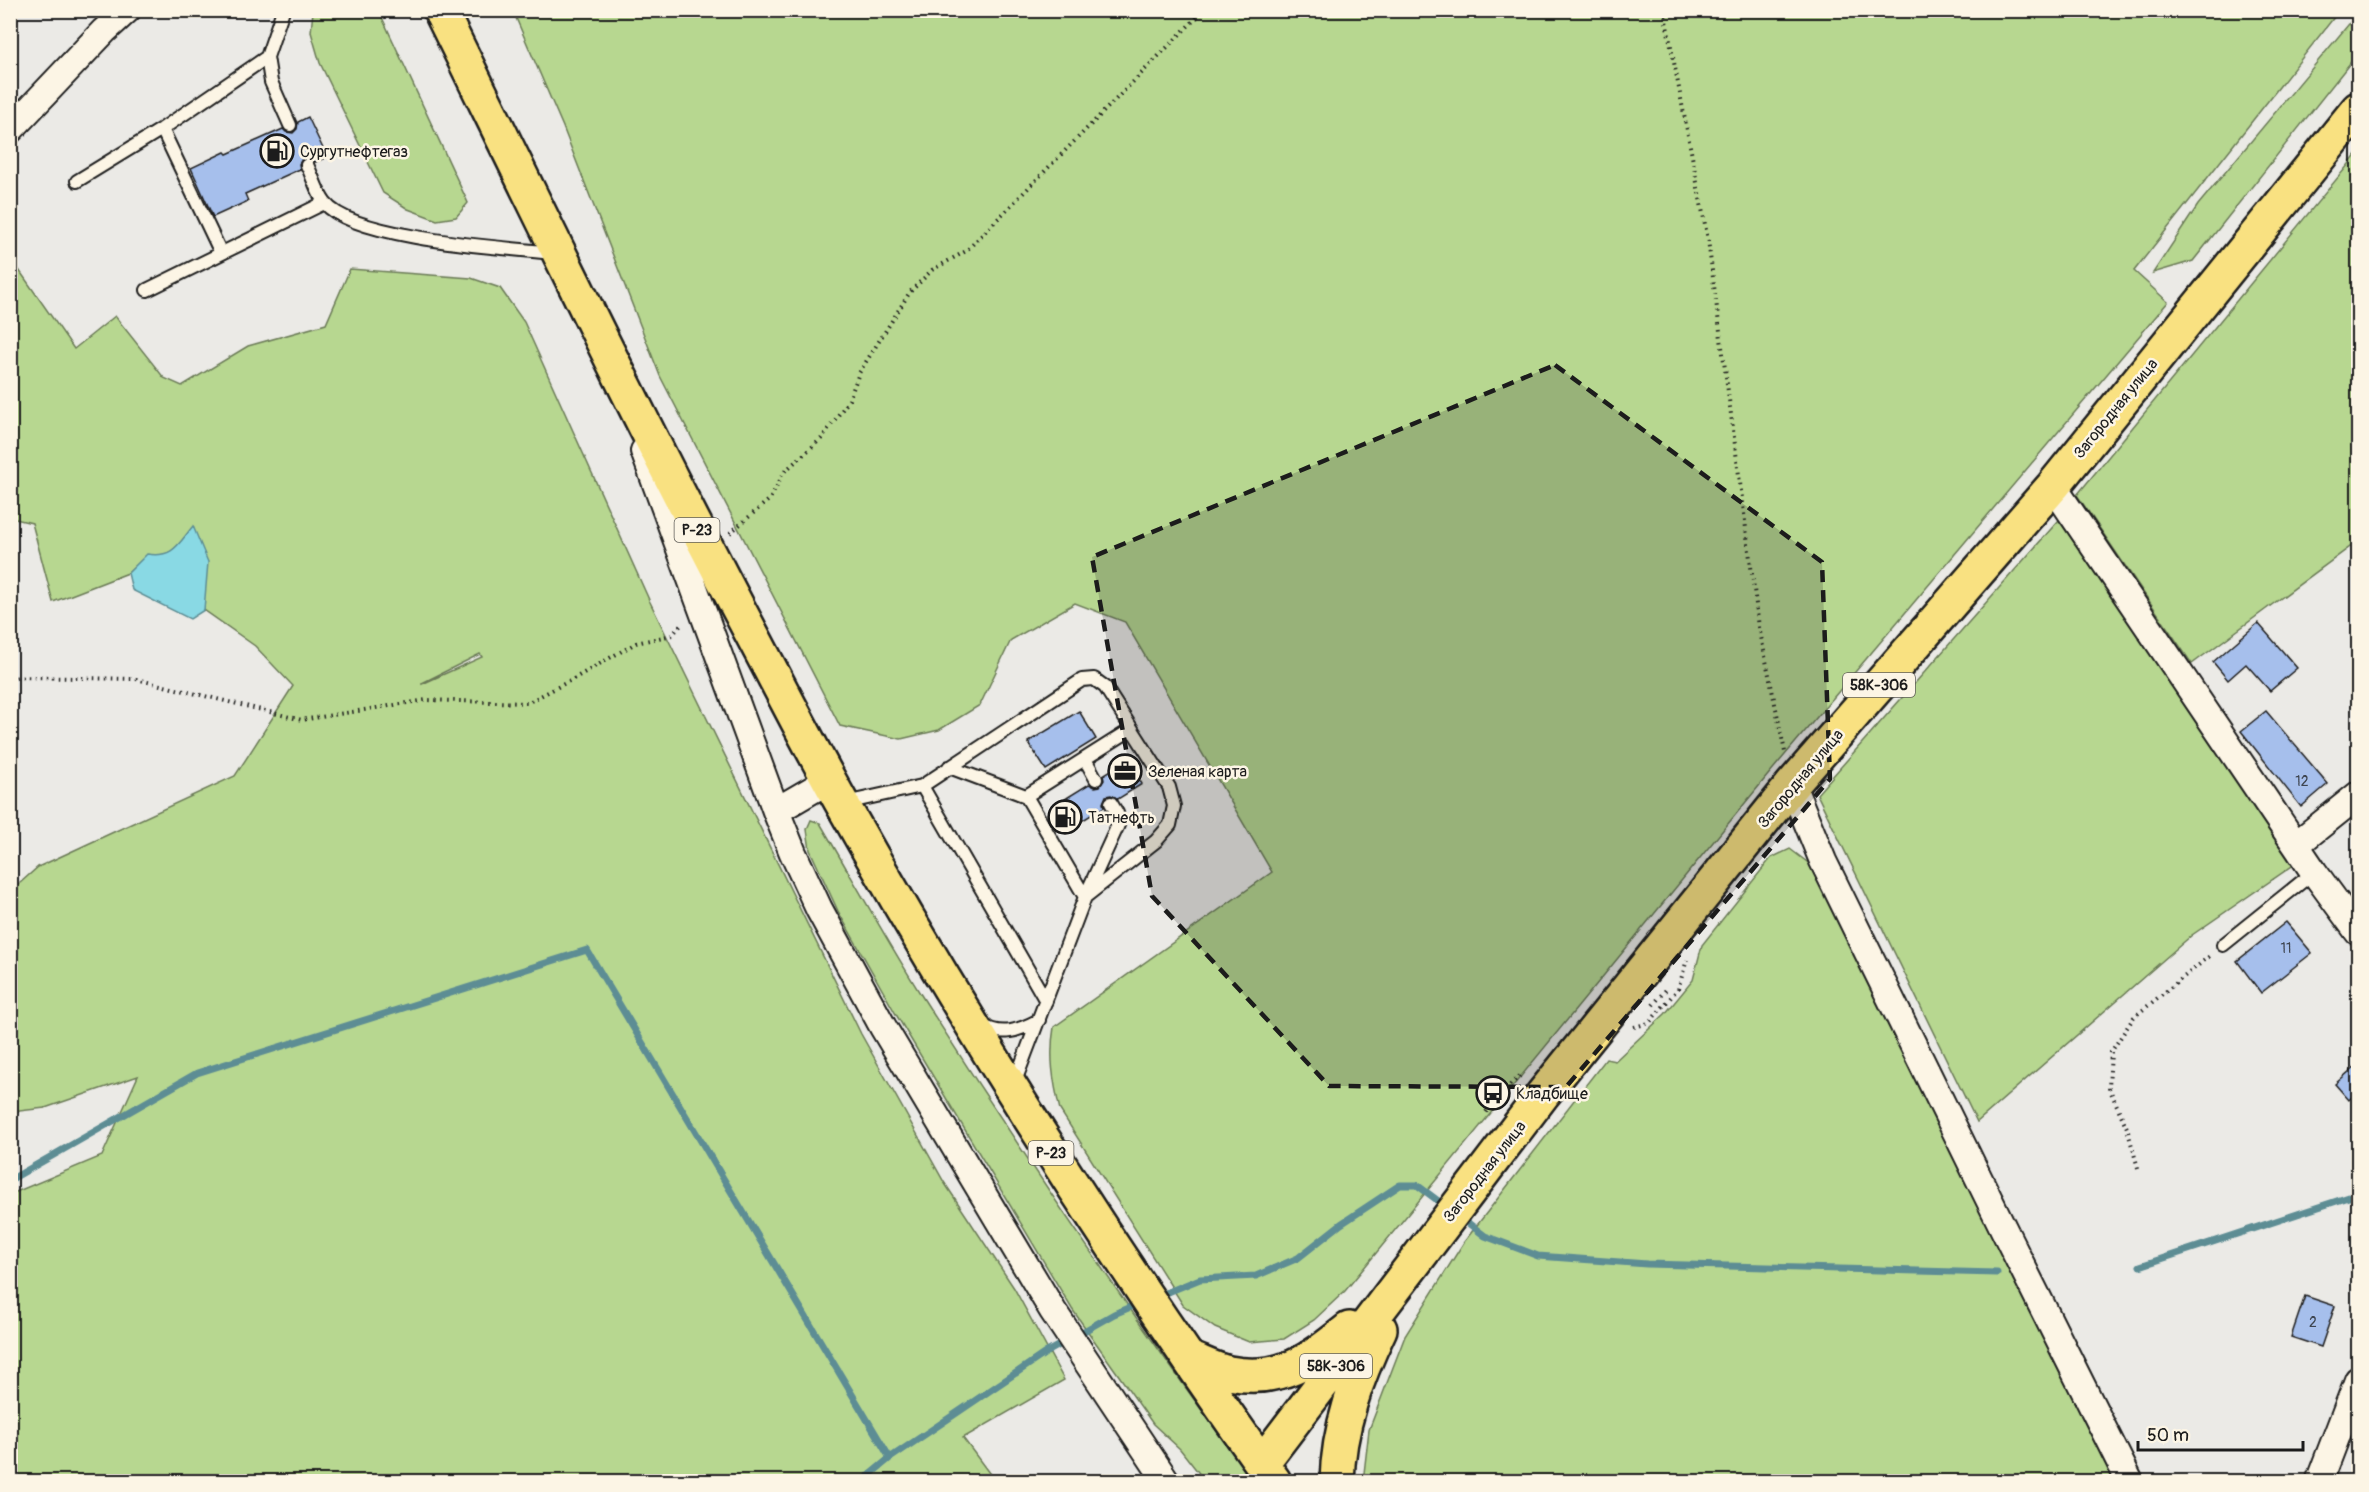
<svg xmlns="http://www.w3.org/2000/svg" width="2369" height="1492" font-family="Pangolin,sans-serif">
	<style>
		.green { fill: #b7d790; stroke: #6a7a56; stroke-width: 1.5; fill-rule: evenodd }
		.water { fill: #89d9e4; stroke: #5d8d94; stroke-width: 1.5 }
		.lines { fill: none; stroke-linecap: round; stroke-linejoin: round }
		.stream { stroke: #5d8d94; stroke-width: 7 }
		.building { fill: #a6bfec; stroke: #1c1c1c; stroke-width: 1.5 }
		.service-casing { stroke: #1c1c1c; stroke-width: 16 }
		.minor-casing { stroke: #1c1c1c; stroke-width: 30 }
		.trunk-casing { stroke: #1c1c1c; stroke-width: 38 }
		.path { stroke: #1c1c1c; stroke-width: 4; stroke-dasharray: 1.5 4.5; stroke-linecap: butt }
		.service { stroke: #fcf5e5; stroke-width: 12 }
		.minor { stroke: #fcf5e5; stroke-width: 26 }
		.trunk { stroke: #f9e181; stroke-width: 33 }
		.marked { fill: #1c1c1c; fill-opacity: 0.2; stroke: #1c1c1c; stroke-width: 4.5; stroke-dasharray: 12 8; stroke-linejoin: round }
		.labels { text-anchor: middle; stroke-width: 5; stroke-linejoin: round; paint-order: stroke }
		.number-label { font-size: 14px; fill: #3e4550 }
		.shield { fill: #fcf5e5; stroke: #5f5d58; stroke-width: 1.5 }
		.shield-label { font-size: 15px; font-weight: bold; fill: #1c1c1c }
		.poi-label { font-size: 16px; fill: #1c1c1c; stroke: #fcf5e5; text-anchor: start }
		.street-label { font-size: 16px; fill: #1c1c1c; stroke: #fcf5e5 }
	</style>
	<rect width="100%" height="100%" fill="#ebeae6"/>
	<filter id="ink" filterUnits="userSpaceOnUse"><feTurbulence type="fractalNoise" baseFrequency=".0167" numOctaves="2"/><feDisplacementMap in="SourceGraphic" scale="12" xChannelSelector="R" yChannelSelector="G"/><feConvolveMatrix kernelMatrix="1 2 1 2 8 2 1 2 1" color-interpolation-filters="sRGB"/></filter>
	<g filter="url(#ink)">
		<path class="green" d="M313 11H379L468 203 456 217 437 220 408 209 383 193 320 63 311 32Z
			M513 11H2339L2134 271 2168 302 1768 775 1345 1291 1314 1320 1284 1339 1249 1342 1215 1328 1183 1305 1060 1110C1053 1081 1049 1056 1054 1027L1272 872 1125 622 1075 603 1011 640 980 705 939 730 901 739 840 726 660 376 563 127Z
			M2358 13V53L2193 261 2153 273 2198 205Z
			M2358 153V541L2192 664 2077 495Z
			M10 257 74 349 115 316 164 378 182 386 248 346 326 324 350 269 471 278 500 288 524 322 650 602 861 1034 944 1182 1014 1288 1064 1380 963 1438 995 1481H11V1194L102 1156 138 1076 45 1108 11 1112V891L38 867 235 776 293 686 255 646 204 610V598L193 527C178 544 175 558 147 555L128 573 53 602 32 523 11 518ZM480 654 482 657 422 684V683Z
			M2059 520 2295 864 2192 935 1977 1122 1817 794Z
			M811 820 820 823C854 881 887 941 923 998 1028 1163 1138 1324 1253 1481H1205L1180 1449 1153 1424 1072 1309 897 1016 838 911 810 850 807 829Z
			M1790 849 1811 865 2047 1345 2118 1481 1363 1482 1369 1430 1405 1336 1464 1242 1606 1059 1615 1061 1665 1014 1693 980 1702 945 1771 858Z"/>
		<path class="water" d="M193 526 208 562 204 610 190 619 132 590 128 573 147 554C174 558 178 544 193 526Z"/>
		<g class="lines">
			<path class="stream" d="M10 1180 197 1073 587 950 890 1458 1047 1352 1114 1314 1140 1303
				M1459 1216 1485 1236 1538 1256 1647 1264 1997 1273
				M2140 1266 2358 1194
				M1156 1297 1200 1279 1256 1276 1298 1258 1341 1224 1400 1185H1417L1445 1206
				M861 1482 890 1458"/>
		</g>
		<path class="building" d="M308 117 327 157 315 162 311 158H303L299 164 300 169 245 194 248 201 213 217 191 168 225 152 227 154 283 129 286 132 293 133 297 129 298 122Z
			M2258 623 2297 668 2270 691 2246 664 2228 680 2213 662Z
			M1079 711 1096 739 1046 770 1028 742Z
			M2266 711 2328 784 2301 807 2241 731Z
			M1127 760 1142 784 1118 799 1111 795 1106 796 1103 803 1104 807 1080 822 1065 799 1089 784 1095 787 1100 786 1104 780 1103 775Z
			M2286 922 2312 953 2261 993 2237 961Z
			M2358 1064V1091L2349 1100 2335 1084Z
			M2305 1296 2335 1306 2321 1347 2291 1337Z"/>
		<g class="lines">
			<defs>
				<path id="service" d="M283 10 267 57 271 82 290 125
					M162 129 221 253
					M307 165C313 177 317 193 325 203 353 239 506 248 555 253
					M77 181 162 129 267 57
					M147 290 324 203
					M1085 759 1096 779
					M949 767 1026 796 1085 897
					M922 786 1046 1001
					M1026 796 1132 729
					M845 803 922 786 1082 680 1094 679 1105 687 1169 787 1174 806 1170 825 1156 841 1085 897
					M2223 945 2314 872
					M981 1025C1002 1037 1018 1031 1039 1020
					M1014 1084 1085 897 1118 825 1117 813 1111 803"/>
				<path id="minor" d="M10 130 104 31 127 10
					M644 451 776 811 793 853 819 909 883 1027 1053 1311 1167 1482
					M2053 486 2314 872 2358 932
					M1792 785 1823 861 2009 1240 2130 1482
					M776 811 829 780
					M2297 844 2358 795
					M2319 1482 2358 1380"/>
				<path id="trunk" d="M440 10C544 222 646 434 756 642 784 695 811 748 840 800 972 1035 1118 1262 1274 1481
					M1189 1358C1202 1363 1215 1370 1229 1373 1282 1383 1310 1360 1349 1329
					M1262 1463 1543 1094 1792 785 2053 486 2358 109
					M1337 1482C1338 1428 1357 1377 1380 1329"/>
			</defs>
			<use href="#service" class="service-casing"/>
			<use href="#minor" class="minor-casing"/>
			<use href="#trunk" class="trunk-casing"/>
			<path class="path" d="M1664 10 1708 240 1759 627 1785 752
				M730 533 770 499 785 471 821 439 849 400 859 373 910 292 932 270 966 251 1204 10
				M10 679 20 677 136 679 302 720 426 700 527 703 575 678 636 643 672 635 683 623
				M1653 1005 1668 987
				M1634 1027 1649 1023 1678 989 1687 960
				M1486 1112 1511 1084 1521 1075
				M2138 1168 2127 1128 2109 1088 2111 1052 2134 1017 2211 955"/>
			<use href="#service" class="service"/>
			<use href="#minor" class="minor"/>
			<use href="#trunk" class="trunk"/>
		</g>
	</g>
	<path class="marked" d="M1555 365 1822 562 1830 779 1566 1087 1329 1086 1152 896 1092 557Z"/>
	<defs>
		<symbol id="fuel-ring" viewBox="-11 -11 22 22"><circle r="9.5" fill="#fcf5e5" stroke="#1c1c1c" stroke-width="1.5"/><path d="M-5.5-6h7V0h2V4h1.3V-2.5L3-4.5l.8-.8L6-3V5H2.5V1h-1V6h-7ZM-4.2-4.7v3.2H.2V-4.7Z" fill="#1c1c1c"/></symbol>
		<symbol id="office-ring" viewBox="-11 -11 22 22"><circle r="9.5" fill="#fcf5e5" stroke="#1c1c1c" stroke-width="1.5"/><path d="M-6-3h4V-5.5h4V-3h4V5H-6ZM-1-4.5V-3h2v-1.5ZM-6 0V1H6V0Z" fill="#1c1c1c"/></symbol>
		<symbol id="bus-ring" viewBox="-11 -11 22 22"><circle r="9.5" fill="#fcf5e5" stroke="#1c1c1c" stroke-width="1.5"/><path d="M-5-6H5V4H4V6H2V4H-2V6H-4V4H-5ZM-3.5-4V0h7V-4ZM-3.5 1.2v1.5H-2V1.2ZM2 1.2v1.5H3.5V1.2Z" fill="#1c1c1c"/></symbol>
	</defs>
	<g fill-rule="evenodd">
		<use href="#fuel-ring" x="258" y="132" width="38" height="38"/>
		<use href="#office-ring" x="1106" y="752" width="38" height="38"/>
		<use href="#fuel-ring" x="1046" y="798" width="38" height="38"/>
		<use href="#bus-ring" x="1474" y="1074" width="38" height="38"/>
	</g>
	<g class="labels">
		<g class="number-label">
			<text x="2302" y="786">12</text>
			<text x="2286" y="953">11</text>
			<text x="2313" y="1327">2</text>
		</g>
		<g class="shield">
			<rect x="674.5" y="518" width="45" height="24" rx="4.5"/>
			<rect x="1843" y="673" width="72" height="24" rx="4.5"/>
			<rect x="1028.5" y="1141" width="45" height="24" rx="4.5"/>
			<rect x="1300" y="1354" width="72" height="24" rx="4.5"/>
		</g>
		<g class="shield-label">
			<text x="697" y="535">Р-23</text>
			<text x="1879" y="690">58К-306</text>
			<text x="1051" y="1158">Р-23</text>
			<text x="1336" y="1371">58К-306</text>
		</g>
		<g class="poi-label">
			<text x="300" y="157">Сургутнефтегаз</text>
			<text x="1148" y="777">Зеленая карта</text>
			<text x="1088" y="823">Татнефть</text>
			<text x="1516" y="1099">Кладбище</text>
		</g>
		<g class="street-label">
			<text transform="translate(2115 408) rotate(-51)" y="6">Загородная улица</text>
			<text transform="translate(1800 778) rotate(-50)" y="6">Загородная улица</text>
			<text transform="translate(1484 1171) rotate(-52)" y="6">Загородная улица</text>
		</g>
	</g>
	<rect width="2369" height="1492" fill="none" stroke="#fcf5e5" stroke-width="36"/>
	<rect x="18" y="18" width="2333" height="1456" fill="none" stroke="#1c1c1c" stroke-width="2" filter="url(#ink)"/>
	<path d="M2138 1441v9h165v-9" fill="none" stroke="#1c1c1c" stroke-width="3"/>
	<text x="2147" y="1441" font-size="18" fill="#1c1c1c" stroke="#fcf5e5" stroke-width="4.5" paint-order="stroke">50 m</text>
</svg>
